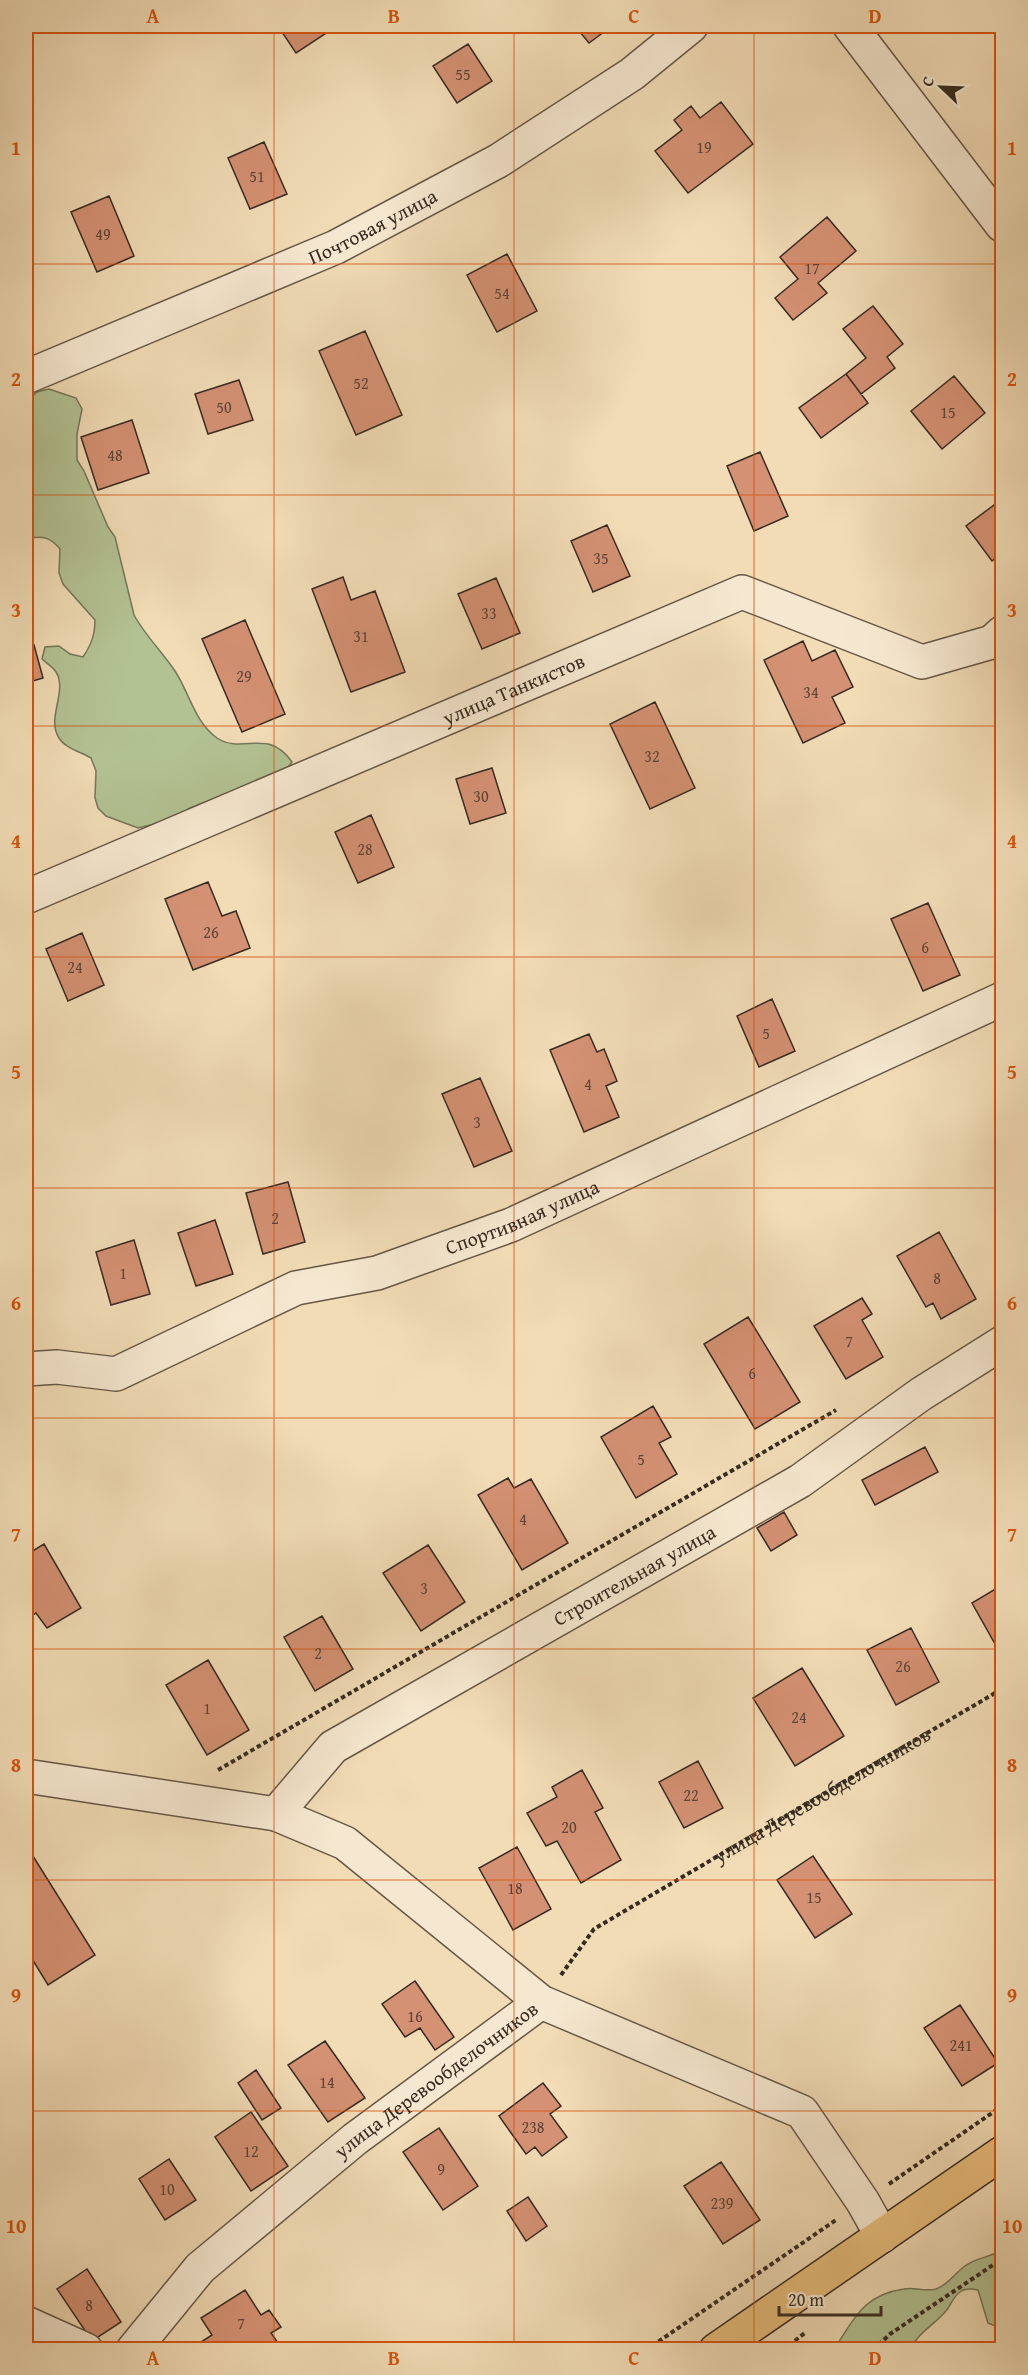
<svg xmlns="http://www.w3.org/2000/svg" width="1028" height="2375" font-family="'Gentium Book Plus',serif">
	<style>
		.green { fill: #b3c293; stroke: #75765a; stroke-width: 1.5 }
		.building { fill: #d49173; stroke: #372b21; stroke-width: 1.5 }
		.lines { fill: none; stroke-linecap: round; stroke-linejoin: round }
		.minor-casing { stroke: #665746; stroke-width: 36 }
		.major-casing { stroke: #372b21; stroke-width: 36 }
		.path { stroke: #372b21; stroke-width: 4; stroke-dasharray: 4.5 3; stroke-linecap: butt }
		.minor { stroke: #f6e8d0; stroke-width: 33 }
		.major { stroke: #e8be7b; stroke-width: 33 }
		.grid { fill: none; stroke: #d6540e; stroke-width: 1.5; stroke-opacity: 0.55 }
		.labels { text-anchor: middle; stroke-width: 4.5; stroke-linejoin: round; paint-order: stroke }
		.number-label { font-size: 16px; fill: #5e4436 }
		.street-label { font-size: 20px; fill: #372b21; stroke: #f6e8d0 }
		.neatline { fill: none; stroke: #d6540e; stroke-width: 2 }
		.grid-label { font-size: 20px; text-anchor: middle; font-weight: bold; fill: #d6540e }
	</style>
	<rect width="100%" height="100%" fill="#f1dcb6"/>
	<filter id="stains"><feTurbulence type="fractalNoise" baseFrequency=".00333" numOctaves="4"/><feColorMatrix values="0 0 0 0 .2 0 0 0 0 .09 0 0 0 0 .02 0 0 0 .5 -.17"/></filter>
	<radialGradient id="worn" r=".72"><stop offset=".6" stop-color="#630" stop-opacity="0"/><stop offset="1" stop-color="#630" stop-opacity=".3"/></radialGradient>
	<path class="green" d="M49 389 76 398 82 409 77 434V460L84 471 108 527 115 537 134 615C145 635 162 652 175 671 189 692 195 723 217 738 243 755 268 727 292 762L285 771 190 808 171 820 138 828 106 816 98 808 95 798 96 771 91 758C81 752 65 748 59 738 46 718 68 691 56 672 53 667 46 663 42 659L45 647 59 646 70 654 83 657C91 645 95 635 95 620L63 584 59 573 60 549C51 538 44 536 30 538L26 544V402L37 392Z
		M1002 2250V2329L988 2323 978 2290C973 2289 965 2288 960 2292 953 2297 951 2305 946 2311 934 2325 919 2332 910 2349H834C854 2320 862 2295 904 2289 915 2287 925 2292 936 2289 948 2285 955 2273 965 2266 975 2258 991 2257 1002 2250Z"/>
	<path class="building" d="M278 26H337L296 53Z
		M575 26H612L589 43Z
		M468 44 492 81 457 103 433 66Z
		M721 102 753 144 688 193 655 151 682 130 674 120 691 106 700 118Z
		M264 142 287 194 250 209 228 158Z
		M109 196 134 256 97 272 71 212Z
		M827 217 856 251 818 283 827 293 793 320 775 298 798 279 780 257Z
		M507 254 537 311 497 332 467 275Z
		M873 306 903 344 887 357 895 368 861 394 846 374 866 358 843 329Z
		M365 331 402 415 356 435 319 351Z
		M846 374 868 403 821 438 799 408Z
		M954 376 985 413 942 449 911 411Z
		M239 380 253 420 208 434 195 394Z
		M132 420 149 473 98 490 81 437Z
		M760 452 788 516 754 531 727 466Z
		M1002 499V553L992 561 966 526Z
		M607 525 630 576 593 592 571 541Z
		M343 577 351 600 375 591 405 672 351 692 312 589Z
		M496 578 520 633 482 649 458 594Z
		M245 620 285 714 242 732 202 639Z
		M803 641 812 661 835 650 853 687 832 697 845 723 803 743 764 660Z
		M34 645 43 678 26 683V648Z
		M655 702 695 788 650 809 610 724Z
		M492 768 506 813 470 824 456 779Z
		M371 815 394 867 358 883 335 832Z
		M208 882 222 916 236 911 250 948 193 970 165 899Z
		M928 903 960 975 923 991 891 919Z
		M82 933 104 985 68 1001 46 949Z
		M772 999 795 1051 759 1067 737 1016Z
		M589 1034 597 1052 604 1049 617 1081 606 1086 619 1117 584 1132 550 1050Z
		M480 1078 512 1151 474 1167 442 1094Z
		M288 1182 305 1242 263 1254 246 1193Z
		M1002 1206V1223L995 1210Z
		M215 1220 233 1274 196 1286 178 1233Z
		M939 1232 976 1299 941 1319 933 1303 926 1307 897 1256Z
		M134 1240 150 1294 111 1305 96 1252Z
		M862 1298 872 1314 862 1320 883 1357 846 1379 814 1326Z
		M748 1317 800 1402 755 1429 704 1344Z
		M653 1406 671 1437 659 1443 677 1474 636 1498 601 1437Z
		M925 1447 938 1472 875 1505 862 1480Z
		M508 1478 514 1488 531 1479 568 1543 522 1570 478 1495Z
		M784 1512 797 1535 771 1551 757 1528Z
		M44 1544 81 1608 47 1628 36 1613 26 1620V1555Z
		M428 1545 465 1602 421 1631 383 1573Z
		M1002 1585V1648L999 1651 972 1603Z
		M322 1616 353 1669 315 1691 284 1637Z
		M911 1628 939 1682 896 1705 867 1650Z
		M208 1660 249 1730 207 1755 166 1685Z
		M802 1668 844 1736 795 1766 753 1698Z
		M698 1761 723 1808 684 1828 659 1782Z
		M582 1770 603 1808 595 1812 621 1860 581 1883 557 1841 546 1846 527 1813 557 1797 552 1787Z
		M26 1845 95 1955 48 1985 26 1949Z
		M517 1847 551 1909 513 1930 479 1868Z
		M813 1856 852 1914 815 1938 777 1880Z
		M415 1981 454 2037 435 2050 420 2028 405 2037 382 2004Z
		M960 2005 998 2063 962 2086 924 2028Z
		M325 2041 365 2098 328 2122 288 2065Z
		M256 2070 281 2108 262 2120 238 2083Z
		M543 2083 561 2106 550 2114 567 2137 542 2156 535 2147 526 2154 499 2116Z
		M251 2112 288 2166 251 2191 215 2137Z
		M439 2128 478 2186 443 2210 403 2152Z
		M169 2159 196 2200 165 2220 139 2179Z
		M721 2162 760 2220 723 2244 684 2186Z
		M528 2197 547 2226 526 2241 507 2211Z
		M87 2269 121 2322 92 2341 57 2289Z
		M245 2290 261 2315 269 2310 281 2327 271 2333 283 2350H206L201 2342 212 2335 201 2318Z"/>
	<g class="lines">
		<defs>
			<g id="minor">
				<path d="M850 26 1002 225"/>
				<path id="s2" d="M26 377 336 247 498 161 632 74 691 26"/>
				<path id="s3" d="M26 897 742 592 922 662 992 642 1002 633"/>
				<path id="s4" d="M26 1369 57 1367 116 1374 296 1288 377 1273 511 1225 1002 999"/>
				<path d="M26 1776 276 1814 345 1843 541 2002 802 2112 863 2202 882 2236"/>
				<path id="s5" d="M276 1814 333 1747 800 1481 921 1394 1002 1343"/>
				<path d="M26 2323 86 2350"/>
				<path id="s6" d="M133 2350 200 2268 355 2139 541 2002"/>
			</g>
			<path id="major" d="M716 2350 1002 2153"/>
		</defs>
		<use href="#minor" class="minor-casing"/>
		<use href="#major" class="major-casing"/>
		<g class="path">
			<path d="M218 1770 836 1410"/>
			<path id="s1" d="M561 1975 594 1929 1002 1689"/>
			<path d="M889 2184 1002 2106"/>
			<path d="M646 2350 836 2220"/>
			<path d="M783 2350 806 2332"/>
			<path d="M873 2350 890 2334 1002 2259"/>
		</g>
		<use href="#minor" class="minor"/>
		<use href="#major" class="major"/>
	</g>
	<path class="grid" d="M274 26V2350M514 26V2350M754 26V2350M26 264H1002M26 495H1002M26 726H1002M26 957H1002M26 1188H1002M26 1418H1002M26 1649H1002M26 1880H1002M26 2111H1002"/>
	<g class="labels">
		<g class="number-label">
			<text x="463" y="80">55</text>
			<text x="704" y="153">19</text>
			<text x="257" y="182">51</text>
			<text x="103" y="240">49</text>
			<text x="812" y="274">17</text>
			<text x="502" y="299">54</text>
			<text x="361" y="389">52</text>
			<text x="224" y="413">50</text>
			<text x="948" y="418">15</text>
			<text x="115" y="461">48</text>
			<text x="601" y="564">35</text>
			<text x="489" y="619">33</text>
			<text x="361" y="642">31</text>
			<text x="244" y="682">29</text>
			<text x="811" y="698">34</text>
			<text x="652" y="762">32</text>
			<text x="481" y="802">30</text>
			<text x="365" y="855">28</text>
			<text x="211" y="938">26</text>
			<text x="925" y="953">6</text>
			<text x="75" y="973">24</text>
			<text x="766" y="1039">5</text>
			<text x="588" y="1090">4</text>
			<text x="477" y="1128">3</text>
			<text x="275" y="1224">2</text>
			<text x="123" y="1279">1</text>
			<text x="937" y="1284">8</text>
			<text x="849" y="1347">7</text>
			<text x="752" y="1379">6</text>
			<text x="641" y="1465">5</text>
			<text x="523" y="1525">4</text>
			<text x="424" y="1594">3</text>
			<text x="318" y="1659">2</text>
			<text x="903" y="1672">26</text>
			<text x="207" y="1714">1</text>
			<text x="799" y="1723">24</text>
			<text x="691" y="1801">22</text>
			<text x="569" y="1833">20</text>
			<text x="515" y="1894">18</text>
			<text x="814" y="1903">15</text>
			<text x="415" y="2022">16</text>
			<text x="961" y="2051">241</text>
			<text x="327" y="2088">14</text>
			<text x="533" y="2133">238</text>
			<text x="251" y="2157">12</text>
			<text x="441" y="2175">9</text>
			<text x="167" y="2195">10</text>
			<text x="722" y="2209">239</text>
			<text x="89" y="2311">8</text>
			<text x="241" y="2329">7</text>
		</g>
		<g class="street-label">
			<text dy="7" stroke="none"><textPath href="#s2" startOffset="378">Почтовая улица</textPath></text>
			<text dy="7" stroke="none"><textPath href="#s3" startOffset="530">улица Танкистов</textPath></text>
			<text dy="7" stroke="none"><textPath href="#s4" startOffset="528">Спортивная улица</textPath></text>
			<text dy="7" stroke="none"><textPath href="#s5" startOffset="435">Строительная улица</textPath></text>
			<text dy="7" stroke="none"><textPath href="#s1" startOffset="321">улица Деревообделочников</textPath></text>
			<text dy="7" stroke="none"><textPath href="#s6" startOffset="408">улица Деревообделочников</textPath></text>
		</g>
	</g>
	<rect width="1028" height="2375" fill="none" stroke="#f1dcb6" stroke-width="66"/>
	<g transform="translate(941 87) rotate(293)" stroke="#f6e8d0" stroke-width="4.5" paint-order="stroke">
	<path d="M0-4.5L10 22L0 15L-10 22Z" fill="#372b21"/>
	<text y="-9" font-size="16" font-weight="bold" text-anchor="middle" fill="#372b21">С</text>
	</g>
	<path d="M779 2306v9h102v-9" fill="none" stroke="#372b21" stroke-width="3"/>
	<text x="788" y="2306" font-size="18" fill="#372b21" stroke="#f6e8d0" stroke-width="4.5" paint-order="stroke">20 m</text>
	<rect x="33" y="33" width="962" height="2309" class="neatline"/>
	<g class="grid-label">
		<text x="153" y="23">A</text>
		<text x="394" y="23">B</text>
		<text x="634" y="23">C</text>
		<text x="875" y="23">D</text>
		<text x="16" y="155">1</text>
		<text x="1012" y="155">1</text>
		<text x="16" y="386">2</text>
		<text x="1012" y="386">2</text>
		<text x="16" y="617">3</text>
		<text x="1012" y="617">3</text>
		<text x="16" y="848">4</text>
		<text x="1012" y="848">4</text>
		<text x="16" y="1079">5</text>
		<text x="1012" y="1079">5</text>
		<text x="16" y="1310">6</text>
		<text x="1012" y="1310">6</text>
		<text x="16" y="1541">7</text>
		<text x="1012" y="1541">7</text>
		<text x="16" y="1772">8</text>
		<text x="1012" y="1772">8</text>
		<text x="16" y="2002">9</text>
		<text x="1012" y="2002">9</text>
		<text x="16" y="2233">10</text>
		<text x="1012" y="2233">10</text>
		<text x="153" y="2365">A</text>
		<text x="394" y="2365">B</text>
		<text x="634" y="2365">C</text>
		<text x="875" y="2365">D</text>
	</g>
	<rect width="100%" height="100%" filter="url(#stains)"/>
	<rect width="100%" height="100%" fill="url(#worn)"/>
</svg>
